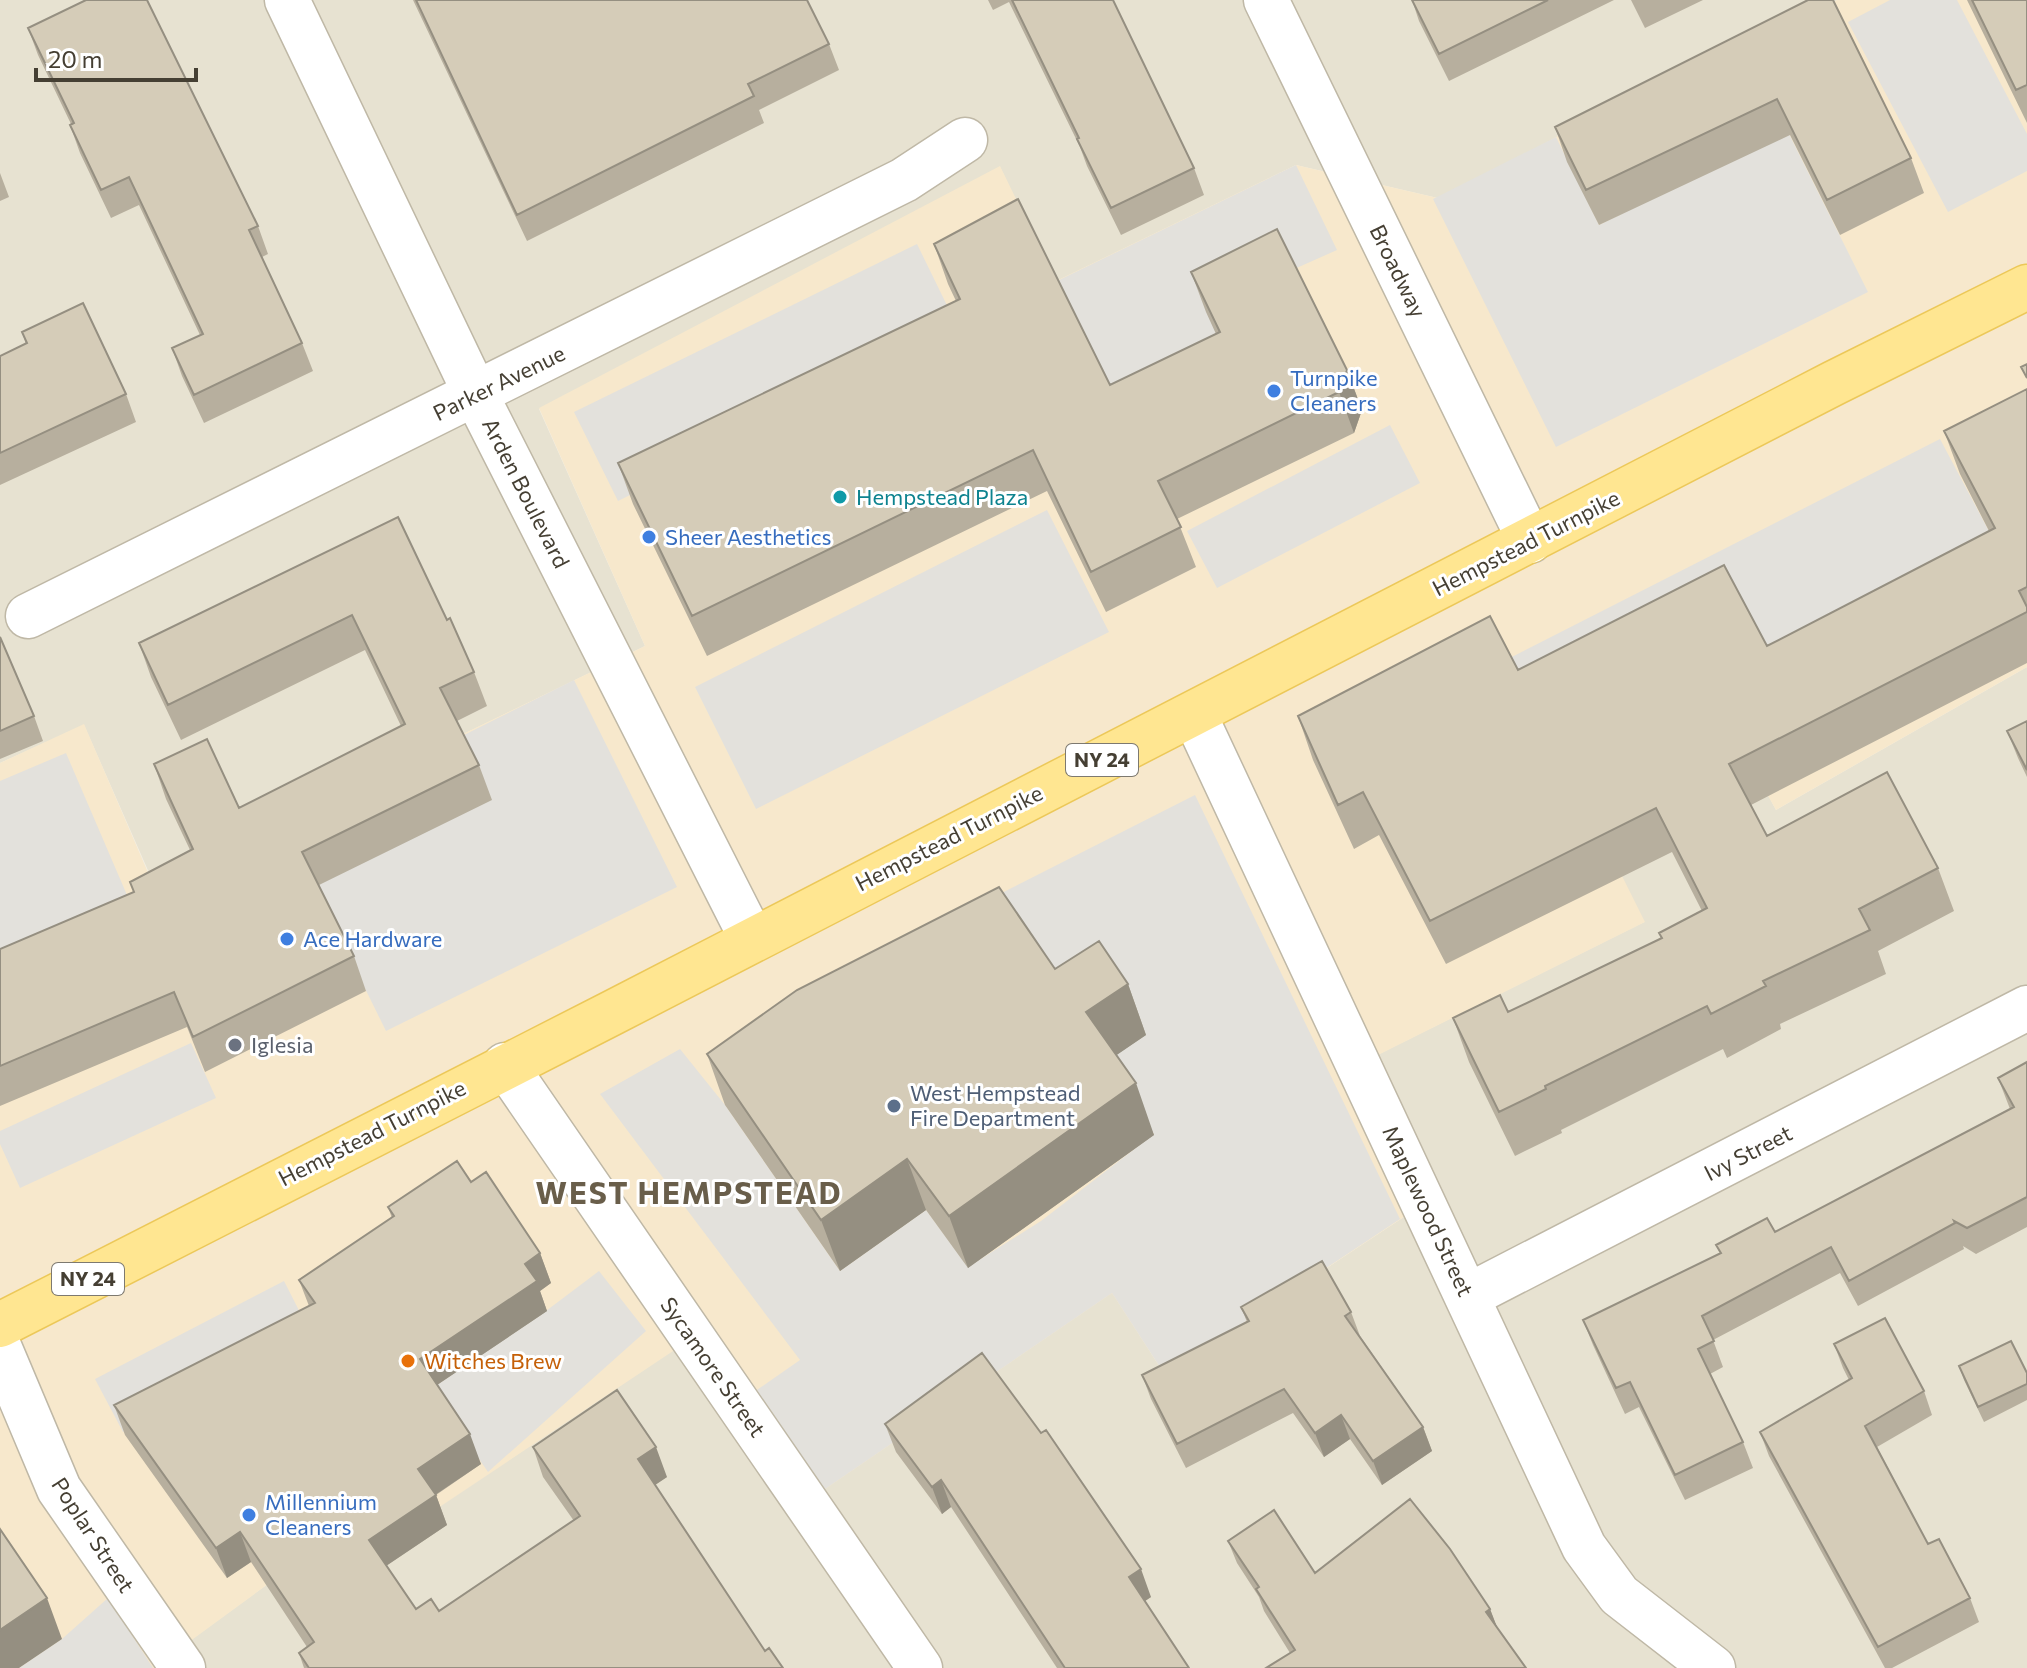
<svg xmlns="http://www.w3.org/2000/svg" width="2027" height="1668" font-family="Commissioner,sans-serif">
	<style>
		.residential { fill: #e7e2d1 }
		.commercial { fill: #f7e8cc }
		.parking { fill: #e3e1dc }
		.lines { fill: none; stroke-linecap: round; stroke-linejoin: round }
		.street-casing { stroke: #bfb8a6; stroke-width: 47 }
		.primary-casing { stroke: #ecc859; stroke-width: 47 }
		.street { stroke: #fff; stroke-width: 44 }
		.primary { stroke: #ffe691; stroke-width: 44 }
		.wall { fill: #b7af9e }
		.shaded-wall { fill: #958f81 }
		.building { fill: #d5ccb8; stroke: #958f81; stroke-width: 2 }
		.shop-dot { fill: #3f7fe0; stroke: #fff; stroke-width: 3 }
		.culture-dot { fill: #0f9aa8; stroke: #fff; stroke-width: 3 }
		.worship-dot { fill: #6b7280; stroke: #fff; stroke-width: 3 }
		.service-dot { fill: #5c6f8a; stroke: #fff; stroke-width: 3 }
		.food-dot { fill: #e8710a; stroke: #fff; stroke-width: 3 }
		.labels { text-anchor: middle; stroke-width: 6; stroke-linejoin: round; paint-order: stroke }
		.shield { fill: #fff; stroke: #7d7970; stroke-width: 2 }
		.shield-label { font-size: 20px; font-weight: bold; fill: #453f33 }
		.street-label { font-size: 22px; fill: #453f33; stroke: #fff }
		.shop-label { font-size: 22px; fill: #366cbe; stroke: #fff; text-anchor: start }
		.culture-label { font-size: 22px; fill: #0d838f; stroke: #fff; text-anchor: start }
		.worship-label { font-size: 22px; fill: #5b616d; stroke: #fff; text-anchor: start }
		.service-label { font-size: 22px; fill: #4e5e75; stroke: #fff; text-anchor: start }
		.food-label { font-size: 22px; fill: #c56008; stroke: #fff; text-anchor: start }
		.district-label { font-size: 30px; font-weight: bold; letter-spacing: 2px; fill: #695e4a; stroke: #fff }
	</style>
	<rect width="100%" height="100%" fill="#f3efe4"/>
	<path class="residential" d="M0 0H1837L1700 67 1442 199 1296 165 1055 282 1000 167 539 409 645 646 154 884 84 725 0 763Z
		M2027 667V1668H190L177 1650 372 1508 438 1507 700 1332 809 1499 1112 1292 1165 1375 1428 1201 1365 1061 1644 922 1616 865 1766 791 1776 810Z"/>
	<path class="commercial" d="M1837 0H2027V667L1776 810 1766 792 1617 866 1645 922 1366 1061 1428 1201 1165 1375 1112 1293 809 1500 700 1333 438 1508H372L178 1650 190 1668H0V763L84 724 153 884 645 646 539 408 1000 166 1056 281 1296 165 1442 199 1556 137Z"/>
	<path class="parking" d="M1890 0H1957L2027 134V171L1948 212 1848 22Z
		M1788 132 1868 292 1556 447 1433 199 1556 137 1599 225Z
		M1296 165 1337 250 1292 270 1235 372 1125 425 1055 282Z
		M917 244 960 332 618 501 574 412Z
		M1390 425 1420 483 1217 588 1187 531Z
		M1940 439 2008 567 1783 690 1534 714 1506 660Z
		M1047 510 1109 632 756 809 695 687Z
		M574 680 677 887 386 1031 315 887 460 737Z
		M66 753 139 923 0 983V781Z
		M1195 795 1400 1219 1165 1375 1112 1293 809 1500 744 1399 800 1360 600 1094 680 1049 725 1105 840 1271 926 1210 968 1267 1041 1221 1154 1134 984 902Z
		M191 1043 216 1098 20 1188 0 1144V1131Z
		M599 1271 646 1331 488 1472 431 1389 542 1314Z
		M284 1281 311 1334 123 1432 95 1379Z
		M108 1598 153 1668H19L62 1639Z"/>
	<g class="lines">
		<defs>
			<path id="street" d="M287 0 476 395 752 939
				M1266 0 1530 541
				M28 616 904 180 965 140
				M1194 714 1584 1547 1619 1595 1713 1668
				M505 1065 920 1668
				M1468 1296 2027 1008
				M0 1349 59 1489 183 1668"/>
			<path id="primary" d="M0 1325 610 1014 1834 383 2027 287"/>
		</defs>
		<use href="#street" class="street-casing"/>
		<use href="#primary" class="primary-casing"/>
		<use href="#street" class="street"/>
		<use href="#primary" class="primary"/>
	</g>
	<path class="wall" d="M413 0H807L829 44 839 70 759 110 764 123 527 241Z
		M988 0H1113L1194 168 1204 195 1121 235 1087 166 1080 147 1009 2 993 10Z
		M1412 0H1614L1449 81 1419 21Z
		M1631 0H1703L1645 28Z
		M1808 0 1911 158 1924 193 1840 235 1790 135 1599 225 1567 162 1555 127Z
		M1967 0H2027V123Z
		M28 28 258 226 268 254 262 257 302 343 313 371 204 423 182 376 172 348 200 335 139 205 111 218 80 153 70 125 71 124 38 55Z
		M0 173 9 197 0 201Z
		M934 244 1110 385 1216 334 1206 312 1191 272 1347 370 1362 410 1354 433 1177 519 1196 567 1106 612 1047 491 707 656 633 504 618 463 956 301 948 284Z
		M22 332 126 394 136 422 0 485V356L26 344Z
		M2027 389V663L1751 805 1767 836 1938 868 1954 911 1878 951 1886 974 1780 1024 1781 1029 1727 1058 1723 1049 1561 1130 1562 1133 1515 1156 1469 1062 1453 1018 1508 1012 1661 938 1702 911 1672 852 1446 964 1379 835 1354 849 1313 760 1298 716 1518 670 1767 646 1989 531 1960 474 1944 431Z
		M398 517 447 620 474 672 487 706 457 721 479 765 492 800 319 885 354 956 366 991 205 1072 187 1027 0 1106V949L133 892 190 850 166 799 154 764 239 808 401 726 365 650 181 740 151 677 139 643Z
		M0 637 34 716 43 741 0 759Z
		M2027 721V777L2018 758 2007 731Z
		M1055 969 1128 984 1146 1035 1116 1055 1154 1135 968 1268 926 1210 840 1271 725 1105 707 1054Z
		M2027 1062V1227L1976 1254 1963 1246 1964 1249 1858 1306 1840 1273 1713 1340 1723 1367 1710 1374 1743 1442 1753 1468 1685 1500 1639 1407 1625 1414 1593 1345 1583 1320 1720 1254 1716 1245 1775 1232 2010 1109 1998 1078Z
		M471 1182 540 1253 551 1283 540 1291 547 1311 437 1385 481 1464 436 1495 447 1525 386 1566 416 1609 439 1611 574 1521 543 1477 533 1447 667 1477 655 1485 765 1651 783 1668H304L299 1653 307 1647 251 1562 227 1578 125 1435 114 1405 309 1306 299 1280 392 1218 388 1207Z
		M1241 1307 1351 1312 1360 1336 1423 1427 1432 1451 1382 1485 1350 1439 1324 1457 1293 1413 1186 1468 1151 1399 1142 1375 1247 1322Z
		M1834 1344 1924 1391 1932 1415 1877 1447 1928 1544 1970 1598 1979 1622 1892 1668H1885L1769 1456 1760 1432 1849 1380 1843 1368Z
		M1959 1366 2027 1373V1400L1984 1422 1964 1380Z
		M885 1424 1151 1597 1145 1601 1189 1668H1057L951 1507 942 1514 896 1452Z
		M1228 1541 1315 1573 1490 1609 1497 1628 1290 1653 1264 1611 1259 1597 1237 1563Z"/>
	<path class="shaded-wall" d="M1347 370 1362 410 1354 433 1339 392Z
		M1128 984 1146 1035 1105 1063 1086 1012Z
		M1136 1083 1154 1135 968 1268 949 1216Z
		M907 1159 926 1210 840 1271 821 1220Z
		M540 1253 551 1283 540 1291 547 1311 431 1389 420 1359 525 1264Z
		M1341 1415 1350 1439 1324 1457 1315 1433Z
		M1423 1427 1432 1451 1382 1485 1373 1461Z
		M470 1434 481 1464 429 1499 418 1469Z
		M656 1447 667 1477 649 1489 638 1459Z
		M941 1480 951 1507 942 1514 932 1487Z
		M436 1495 447 1525 380 1570 369 1540Z
		M240 1532 251 1562 227 1578 216 1548Z
		M1141 1569 1151 1597 1139 1605 1129 1577Z
		M47 1598 62 1639 19 1668H0V1630Z
		M1490 1609 1499 1632 1486 1612Z"/>
	<path class="building" d="M86 0H147L258 226 249 230 302 343 194 395 172 348 203 334 129 177 101 190 70 125 74 123 28 28Z
		M416 0H807L829 44 748 84 754 96 517 215Z
		M1012 0H1113L1194 168 1111 208 1077 139 1079 138Z
		M1412 0H1548L1439 54Z
		M1808 0H1833L1911 158 1827 200 1777 99 1586 190 1555 127Z
		M1972 0H2027V85L2016 90Z
		M1018 199 1110 385 1220 332 1191 272 1277 229 1347 370 1339 392 1158 481 1181 527 1091 572 1033 450 692 616 618 463 960 299 934 244Z
		M83 303 126 394 0 453V356L27 343 22 332Z
		M2027 364V378L2021 367Z
		M2027 389V587L2019 591 2027 607V612L1729 764 1767 836 1887 772 1938 868 1859 909 1870 930 1763 981 1766 986 1711 1014 1707 1006 1545 1086 1546 1089 1499 1112 1453 1018 1500 995 1508 1012 1662 938 1659 933 1707 908 1656 808 1430 921 1363 792 1338 805 1298 716 1490 616 1518 670 1724 565 1767 646 1995 528 1944 431Z
		M398 517 447 620 450 618 474 672 440 688 479 765 302 852 354 956 193 1037 174 992 0 1066V949L134 892 130 882 193 849 154 764 207 739 239 808 405 724 352 615 168 705 139 643Z
		M0 637 34 716 0 731Z
		M2027 721V770L2007 731Z
		M999 887 1055 969 1099 941 1128 984 1086 1012 1136 1083 949 1216 907 1159 821 1220 707 1054 797 990Z
		M2027 1062V1197L1967 1228 1954 1221 1955 1223 1849 1281 1831 1247 1702 1316 1714 1341 1698 1349 1743 1442 1675 1475 1630 1382 1616 1388 1583 1320 1721 1253 1716 1245 1767 1218 1775 1232 2014 1107 1998 1078Z
		M457 1161 471 1182 486 1172 540 1253 525 1264 537 1281 420 1359 470 1434 418 1469 436 1495 369 1540 416 1609 431 1599 439 1611 580 1516 533 1447 617 1390 656 1447 638 1459 765 1651 769 1648 783 1668H309L299 1653 314 1642 240 1532 216 1548 114 1405 315 1303 299 1280 394 1216 388 1207Z
		M1322 1261 1351 1312 1345 1316 1423 1427 1373 1461 1341 1415 1315 1433 1284 1389 1177 1444 1142 1375 1249 1321 1241 1307Z
		M1885 1318 1924 1391 1865 1426 1928 1544 1939 1539 1970 1598 1878 1647 1760 1432 1852 1378 1834 1344Z
		M2011 1341 2027 1373V1384L1978 1407 1959 1366Z
		M982 1353 1041 1433 1046 1430 1141 1569 1129 1577 1189 1668H1065L941 1480 932 1487 885 1424Z
		M1410 1499 1450 1549 1490 1609 1486 1612 1526 1668H1266L1295 1650 1256 1589 1259 1587 1228 1541 1274 1510 1315 1573Z
		M0 1529 47 1598 0 1630Z"/>
	<g class="shop-dot">
		<circle cx="1274" cy="391" r="8"/>
		<circle cx="649" cy="537" r="8"/>
		<circle cx="287" cy="939" r="8"/>
		<circle cx="249" cy="1515" r="8"/>
	</g>
	<circle class="culture-dot" cx="840" cy="497" r="8"/>
	<circle class="worship-dot" cx="235" cy="1045" r="8"/>
	<circle class="service-dot" cx="894" cy="1106" r="8"/>
	<circle class="food-dot" cx="408" cy="1361" r="8"/>
	<g class="labels">
		<g class="shield">
			<rect x="1066" y="744" width="72" height="32" rx="6"/>
			<rect x="52" y="1263" width="72" height="32" rx="6"/>
		</g>
		<g class="shield-label">
			<text x="1102" y="767">NY 24</text>
			<text x="88" y="1286">NY 24</text>
		</g>
		<g class="street-label">
			<text transform="translate(1398 271) rotate(64)" y="8">Broadway</text>
			<text transform="translate(499 383) rotate(-26)" y="8">Parker Avenue</text>
			<text transform="translate(526 493) rotate(63)" y="8">Arden Boulevard</text>
			<text transform="translate(1526 543) rotate(-27)" y="8">Hempstead Turnpike</text>
			<text transform="translate(949 838) rotate(-27)" y="8">Hempstead Turnpike</text>
			<text transform="translate(372 1133) rotate(-27)" y="8">Hempstead Turnpike</text>
			<text transform="translate(1748 1153) rotate(-27)" y="8">Ivy Street</text>
			<text transform="translate(1428 1211) rotate(65)" y="8">Maplewood Street</text>
			<text transform="translate(713 1367) rotate(55)" y="8">Sycamore Street</text>
			<text transform="translate(93 1535) rotate(57)" y="8">Poplar Street</text>
		</g>
		<g class="shop-label">
			<text x="1290" y="386">Turnpike<tspan x="1290" dy="25">Cleaners</tspan></text>
			<text x="665" y="545">Sheer Aesthetics</text>
			<text x="303" y="947">Ace Hardware</text>
			<text x="265" y="1510">Millennium<tspan x="265" dy="25">Cleaners</tspan></text>
		</g>
		<g class="culture-label">
			<text x="856" y="505">Hempstead Plaza</text>
		</g>
		<g class="worship-label">
			<text x="251" y="1053">Iglesia</text>
		</g>
		<g class="service-label">
			<text x="910" y="1101">West Hempstead<tspan x="910" dy="25">Fire Department</tspan></text>
		</g>
		<g class="food-label">
			<text x="424" y="1369">Witches Brew</text>
		</g>
		<g class="district-label">
			<text x="689" y="1204">WEST HEMPSTEAD</text>
		</g>
	</g>
	<path d="M36 68v12h160v-12" fill="none" stroke="#453f33" stroke-width="4"/>
	<text x="48" y="68" font-size="24" fill="#453f33" stroke="#ffffff" stroke-width="6" paint-order="stroke">20 m</text>
</svg>
